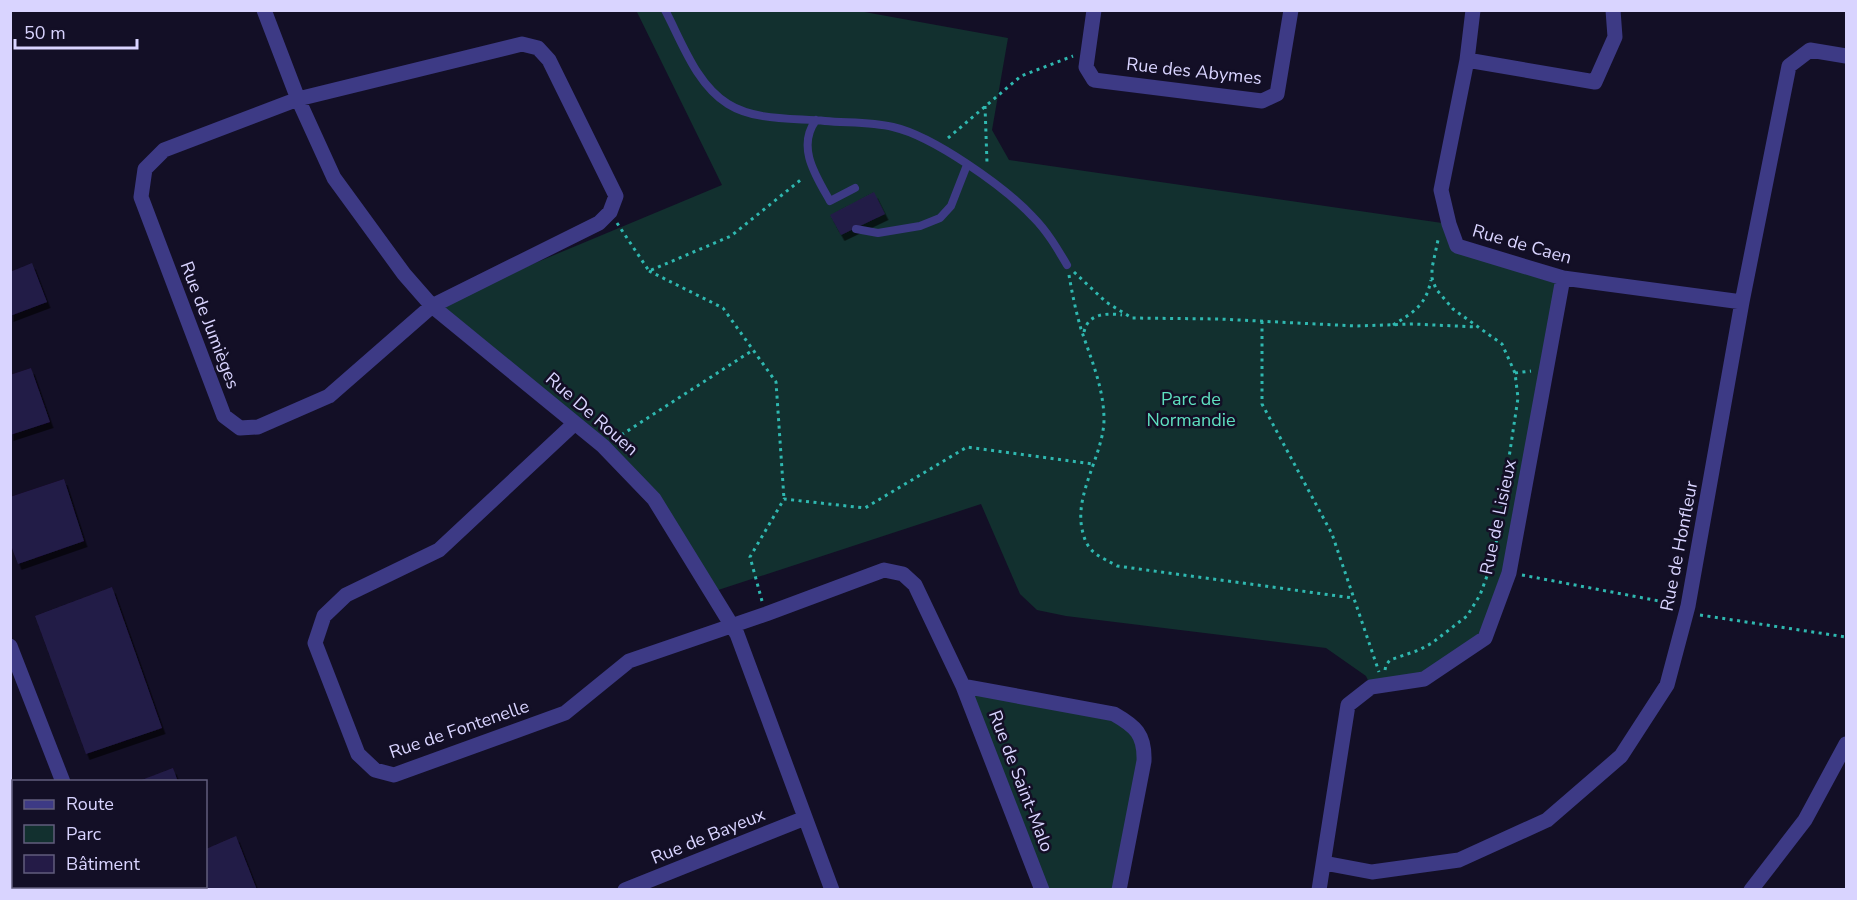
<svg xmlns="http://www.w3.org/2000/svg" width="1857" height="900" font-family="'Nunito Sans',sans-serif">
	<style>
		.green { fill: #12302f }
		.building { fill: #241b47; filter: url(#shadow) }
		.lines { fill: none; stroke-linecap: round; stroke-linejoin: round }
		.path { stroke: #2fb8b0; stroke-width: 3; stroke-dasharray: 3 4.5; stroke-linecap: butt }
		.lane { stroke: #3d3a85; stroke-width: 8 }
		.street { stroke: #3d3a85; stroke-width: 15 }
		.labels { text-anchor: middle; stroke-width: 5; stroke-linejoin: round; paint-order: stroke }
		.street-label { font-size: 18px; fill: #d9d4ff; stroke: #130f26 }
		.park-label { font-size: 18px; fill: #5fe0c0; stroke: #130f26 }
	</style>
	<defs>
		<filter id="shadow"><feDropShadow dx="3.5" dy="6" stdDeviation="0" flood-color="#0009"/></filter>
	</defs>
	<rect width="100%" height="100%" fill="#130f26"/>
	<path class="green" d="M636 10 859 11 1008 38 992 130 1009 160 1449 224 1457 246 1563 278 1509 573 1485 638 1424 679 1371 687 1366 676 1326 648 1066 616 1037 610 1020 594 981 504 712 592 654 499 432 306 722 185Z
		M963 686 1114 714 1145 746 1119 889H1042Z"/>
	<path class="building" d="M874 192 885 214 841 235 830 215Z
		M32 263 47 302 10 316V272Z
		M31 368 50 422 10 435V375Z
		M64 479 84 541 18 564 10 543V497Z
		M112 587 162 728 86 754 35 616Z
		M173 768 178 782H139V781Z
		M10 802 14 810V832L10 833Z
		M236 836 257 890H181L180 886H206V849Z"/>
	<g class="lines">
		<path class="path" d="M985 106 987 163
			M948 138 1021 76 1073 56
			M617 223 649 271 731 236 803 178
			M649 271 723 308 776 382 784 499
			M1074 272 1106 302 1132 318 1219 319 1356 326 1413 324 1477 327
			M1069 275C1072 293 1076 312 1081 329 1091 359 1103 386 1104 417 1105 454 1072 495 1083 533 1088 554 1100 556 1117 566L1353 598
			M1262 321V404L1332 534 1379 672
			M1393 325C1414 312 1426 305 1431 280
			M1084 332C1088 313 1107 313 1122 315
			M1515 373 1531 371
			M615 439 753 350
			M1522 575 1675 604
			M762 601 750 557 784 499 865 508 967 447 1093 464
			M1700 615 1846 637
			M1385 670 1386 665 1390 660 1419 650 1432 643 1467 616 1480 595 1494 557 1518 398 1515 373 1502 344 1453 309 1436 289 1432 278V268L1438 240"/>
		<path class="lane" d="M665 10C682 42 696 84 728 104 755 121 794 118 825 121 847 123 871 122 893 127 933 136 1005 187 1033 217 1047 231 1057 248 1067 265
			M816 120C796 147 816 176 830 201L855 188
			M856 229 878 233 920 226 940 218 951 206 967 165
			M167 886 169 890"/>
		<path class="street" d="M264 10 298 99 334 178 404 274 432 306 603 446 654 499 737 634 832 890
			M1094 10 1086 67 1094 80 1262 101 1277 94 1291 10
			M1473 10 1467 60 1441 190 1449 224 1457 246 1563 278 1742 302
			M522 44 538 48 549 60 616 196 610 212 599 223 432 306 329 396 258 427 240 428 224 416 141 197 145 169 164 150 298 99Z
			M1467 60 1595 82 1615 37 1613 10
			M575 423 439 550 346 595 324 616 315 643 358 754 375 770 394 775 565 713 629 661 766 614 884 570 903 574 915 585 963 686 1042 890
			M10 646 63 782
			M963 686 1114 714C1135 726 1145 734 1144 761L1119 890
			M1324 863 1372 872 1459 860 1547 820 1621 756 1667 685 1688 606 1742 302 1789 66 1810 50 1846 56
			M104 886 106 890
			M625 890 805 818
			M1319 890 1348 705 1371 687 1424 679 1485 638 1509 573 1563 278
			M1751 890 1805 820 1846 744"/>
	</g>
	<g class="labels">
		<g class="street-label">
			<text transform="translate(1194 71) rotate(6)" y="6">Rue des Abymes</text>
			<text transform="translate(1522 244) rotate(16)" y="6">Rue de Caen</text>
			<text transform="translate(210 325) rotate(69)" y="6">Rue de Jumièges</text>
			<text transform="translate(592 414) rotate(41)" y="6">Rue De Rouen</text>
			<text transform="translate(1498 517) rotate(-78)" y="6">Rue de Lisieux</text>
			<text transform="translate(1679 546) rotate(-79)" y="6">Rue de Honfleur</text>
			<text transform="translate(459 729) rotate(-19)" y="6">Rue de Fontenelle</text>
			<text transform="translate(1021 781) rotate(69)" y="6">Rue de Saint-Malo</text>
			<text transform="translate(708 836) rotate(-22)" y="6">Rue de Bayeux</text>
		</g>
		<g class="park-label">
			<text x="1191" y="405">Parc de<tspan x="1191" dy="21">Normandie</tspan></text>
		</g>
	</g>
	<rect width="1857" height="900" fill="none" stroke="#d9d4ff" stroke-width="24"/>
	<rect x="12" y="780" width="195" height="108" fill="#130f26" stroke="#625e7d" stroke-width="1.5"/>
	<rect x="24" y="800" width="30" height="9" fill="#3d3a85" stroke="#625e7d" stroke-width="1.5"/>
	<text x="66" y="810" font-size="18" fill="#d9d4ff">Route</text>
	<rect x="24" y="825" width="30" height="18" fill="#12302f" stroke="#625e7d" stroke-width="1.5"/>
	<text x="66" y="840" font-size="18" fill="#d9d4ff">Parc</text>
	<rect x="24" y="855" width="30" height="18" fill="#241b47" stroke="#625e7d" stroke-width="1.5"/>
	<text x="66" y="870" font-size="18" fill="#d9d4ff">Bâtiment</text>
	<path d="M15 39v9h122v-9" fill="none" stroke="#d9d4ff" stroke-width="3"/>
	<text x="24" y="39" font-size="18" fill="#d9d4ff" stroke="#130f26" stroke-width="4.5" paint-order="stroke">50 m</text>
</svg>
